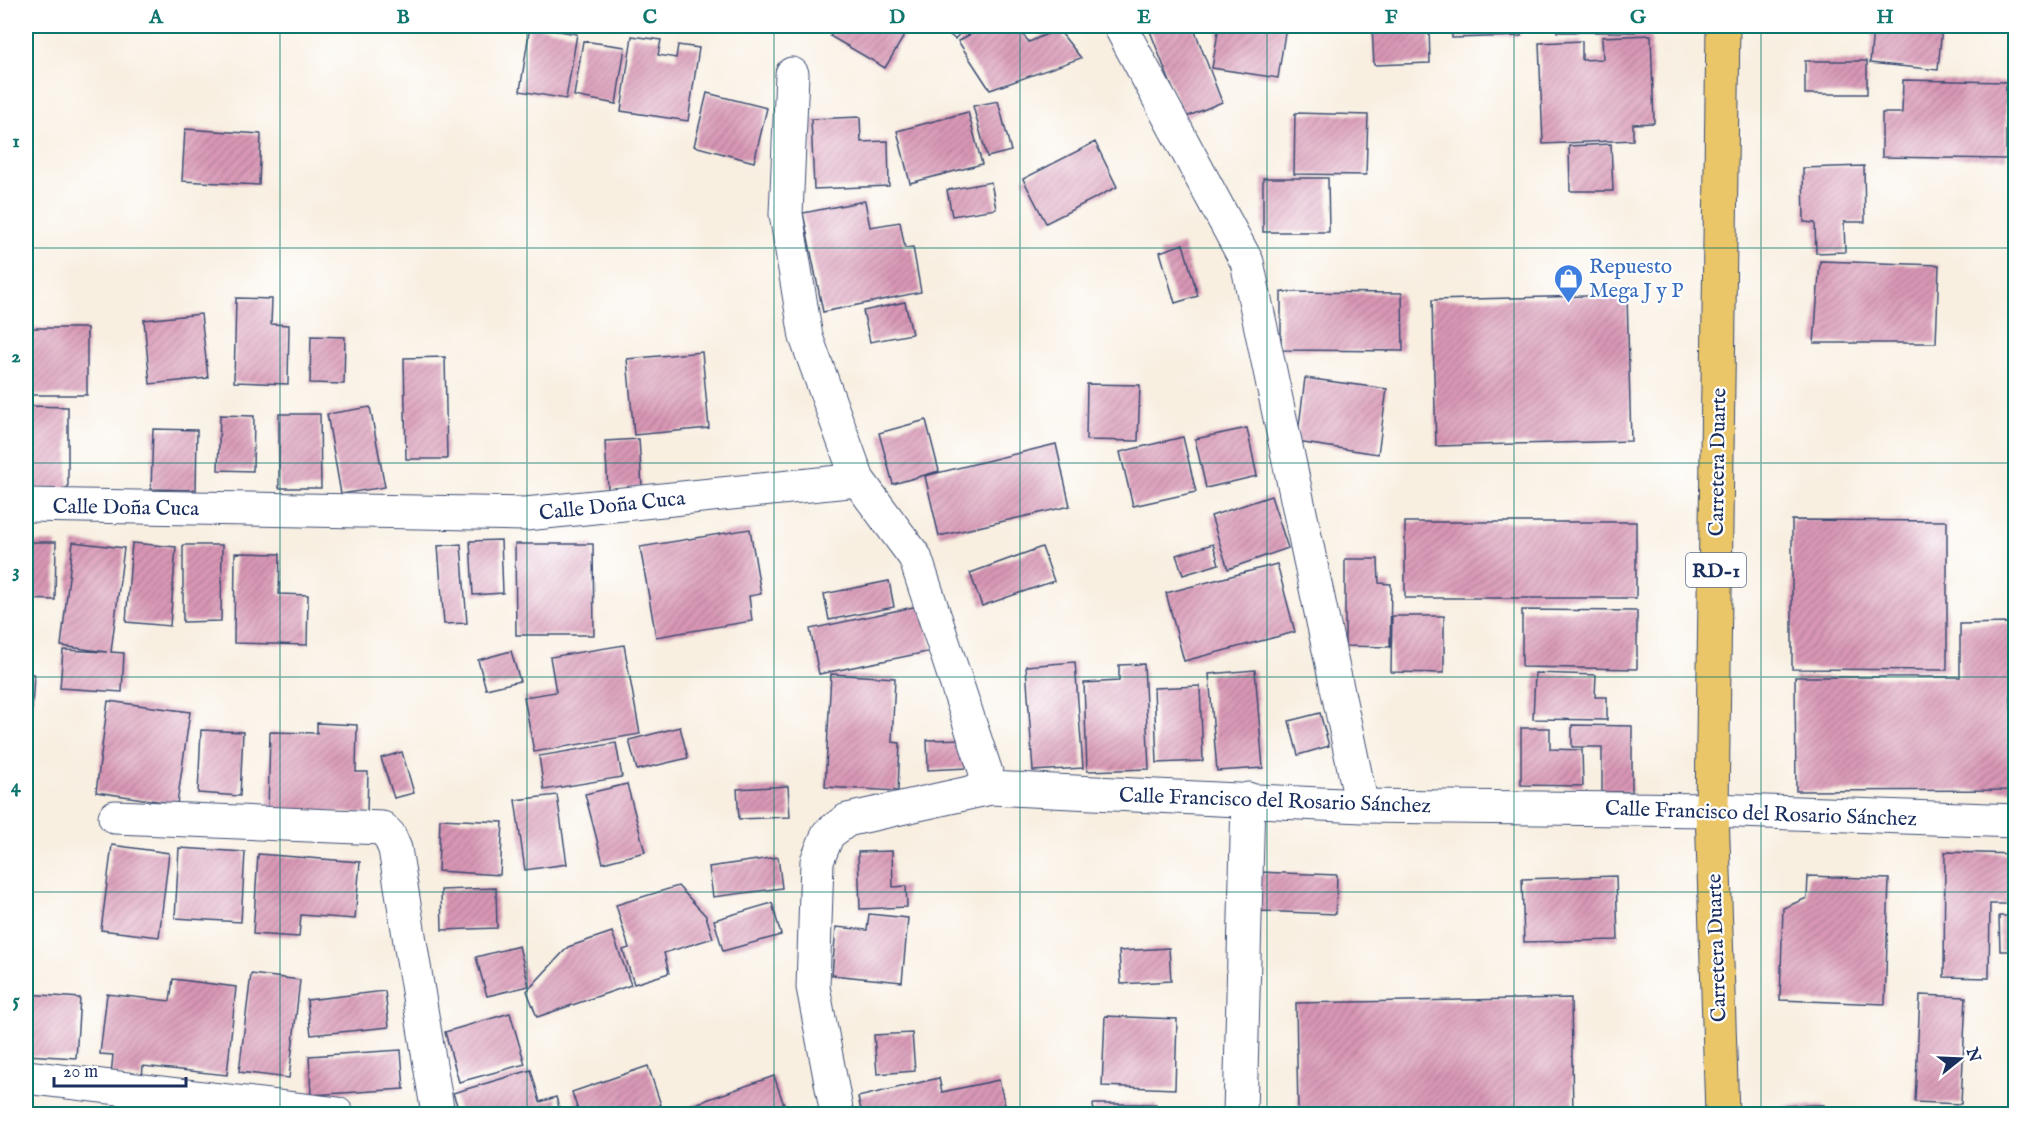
<svg xmlns="http://www.w3.org/2000/svg" width="2041" height="1140" font-family="'IM FELL English',serif">
	<style>
		.building { fill: url(#building-hatch) }
		.lines { fill: none; stroke-linecap: round; stroke-linejoin: round }
		.street-casing { stroke: #3c4c72; stroke-width: 35 }
		.primary-casing { stroke: #3c4c72; stroke-width: 35 }
		.street { stroke: #fff; stroke-width: 33 }
		.primary { stroke: #eac669; stroke-width: 33 }
		.grid { fill: none; stroke: #0f766e; stroke-width: 1.5; stroke-opacity: 0.55 }
		.labels { text-anchor: middle; stroke-width: 4.5; stroke-linejoin: round; paint-order: stroke }
		.shield { fill: #fff; stroke: #5f6d8e; stroke-width: 1.5 }
		.shield-label { font-size: 20px; font-weight: bold; fill: #1b2f5e }
		.shop-label { font-size: 21px; fill: #366cbe; stroke: #fff; text-anchor: start }
		.street-label { font-size: 21px; fill: #1b2f5e; stroke: #fff }
		.neatline { fill: none; stroke: #0f766e; stroke-width: 2 }
		.grid-label { font-size: 20px; text-anchor: middle; font-weight: bold; fill: #0f766e }
	</style>
	<defs>
		<pattern id="building-hatch" width="6" height="6" patternUnits="userSpaceOnUse" patternTransform="scale(1.5)"><rect width="6" height="6" fill="#d997b5"/><path d="M-1 1l2-2M0 6l6-6M5 7l2-2" fill="none" stroke="#af7c96"/></pattern>
	</defs>
	<rect width="100%" height="100%" fill="#fff"/>
	<filter id="ink" filterUnits="userSpaceOnUse"><feTurbulence type="fractalNoise" baseFrequency=".0167" numOctaves="2"/><feDisplacementMap in="SourceGraphic" scale="12" xChannelSelector="R" yChannelSelector="G"/><feConvolveMatrix kernelMatrix="1 2 1 2 8 2 1 2 1" color-interpolation-filters="sRGB"/></filter>
	<filter id="wash" filterUnits="userSpaceOnUse"><feTurbulence type="fractalNoise" baseFrequency=".008" numOctaves="4" result="noise"/><feDisplacementMap in="SourceGraphic" scale="24" xChannelSelector="R" yChannelSelector="G"/><feGaussianBlur stdDeviation="1.35" result="paint"/><feColorMatrix in="noise" values="0 0 0 0 0 0 0 0 0 0 0 0 0 0 0 0 0 1.4 0 .05"/><feComposite in="paint" operator="in"/></filter>
	<g filter="url(#wash)">
		<rect width="100%" height="100%" fill="#f8efe1"/>
		<g id="blocks">
			<path class="building" d="M530 26 577 34 566 99 520 91Z
				M837 26H910L885 68 830 36Z
				M938 26H966L955 39Z
				M985 26H1016L1029 42 1058 29 1081 58 990 90 958 41Z
				M1148 26H1193L1222 102 1184 118Z
				M1219 26H1286L1278 78 1212 68Z
				M1372 26H1429L1430 63 1374 65Z
				M1452 26H1521V36L1452 38Z
				M1557 26H1635V32H1557Z
				M1900 26H1942L1938 70 1870 63 1873 28 1900 30Z
				M1651 35 1654 123 1633 124V140L1543 144 1539 43 1582 41V60L1603 59 1602 37Z
				M632 36 661 40 658 55 676 58 678 45 699 48 688 121 621 111Z
				M583 41 625 47 616 104 574 96Z
				M1805 61H1867V94H1805Z
				M1903 80 2006 82V159L1882 157V113H1902Z
				M707 93 767 108 754 162 694 146Z
				M998 101 1011 151 987 157 973 106Z
				M968 112 982 164 910 183 897 131Z
				M1295 113 1368 115 1366 175 1294 174Z
				M860 117 861 142 888 141 889 186 814 189 811 119Z
				M185 129 261 134 259 185 182 181Z
				M1095 142 1117 187 1046 223 1023 179Z
				M1611 144 1613 191H1570L1569 146Z
				M1864 166 1865 222H1844L1845 252 1816 253 1815 223 1804 222 1803 168Z
				M1263 178H1328L1329 232H1263Z
				M991 182 996 209 952 216 947 190Z
				M865 201 870 227 900 222 905 248 913 247 921 292 823 312 803 213Z
				M1183 244 1198 296 1175 303 1160 252Z
				M1820 261 1939 265 1936 343H1814Z
				M1281 292 1402 293 1403 351 1281 350Z
				M1627 295 1631 441 1436 446 1432 300Z
				M236 298 272 299 271 324 289 325 288 384 234 382Z
				M905 302 912 334 870 342 863 311Z
				M201 314 208 378 150 384 144 320Z
				M26 328H87V395H26Z
				M311 336 345 337 344 384 310 383Z
				M702 352 709 428 634 435 627 359Z
				M445 357 447 459H406L404 358Z
				M1305 378 1387 389 1378 454 1297 442Z
				M1087 384 1140 385 1138 441 1086 440Z
				M26 406 68 407V489H26Z
				M370 407 385 487 341 494 327 414Z
				M279 414H320L321 488H279Z
				M220 415 254 416 253 471 218 470Z
				M926 420 939 471 893 484 879 433Z
				M1247 428 1257 476 1206 488 1195 439Z
				M153 429 197 430 196 490 151 489Z
				M1183 437 1196 492 1133 506 1120 452Z
				M639 439 642 487 608 489 605 441Z
				M1056 444 1070 506 939 536 925 476Z
				M1271 496 1288 548 1228 569 1211 516Z
				M1792 520 1947 521V670L1792 669Z
				M1405 522H1636V598H1405Z
				M750 529 761 594 749 596 752 621 656 637 640 547Z
				M501 540 503 593 473 595 470 541Z
				M26 542H56L55 600 26 599Z
				M73 542 124 548 111 652 124 653 122 692 60 688 63 650 107 652 61 646Z
				M132 543 176 547 170 626 126 622Z
				M461 544 467 623 444 624 438 546Z
				M515 544H593L594 635H516Z
				M1213 544 1219 564 1183 575 1176 555Z
				M183 545H222L221 621 183 622Z
				M1042 547 1054 581 982 606 970 573Z
				M235 553 280 554 279 594 308 595 307 645 234 643Z
				M1345 559H1378L1379 583 1391 584 1390 647 1345 646Z
				M1277 564 1295 632 1184 661 1166 593Z
				M889 581 894 607 829 620 824 594Z
				M923 605 932 651 819 674 810 629Z
				M1522 610 1637 611V669L1522 667Z
				M1392 616H1444V673L1391 672Z
				M2010 623 2011 709H2016V790L1796 791 1795 677H1960V624Z
				M624 645 640 734 534 752 524 697 556 692 550 657Z
				M511 651 520 681 486 689 478 660Z
				M1075 662 1083 768 1033 771 1026 666Z
				M1144 664 1149 769 1087 771 1084 683 1119 681V665Z
				M1255 670 1263 768 1217 771 1209 674Z
				M1535 673 1596 675 1595 697H1607V720L1533 719Z
				M26 674H34L32 709 26 708Z
				M831 674 895 678 892 742 900 743 898 791 825 787Z
				M1200 686 1203 761 1157 763 1154 688Z
				M108 701 190 712 177 804 96 792Z
				M1320 713 1329 746 1298 755 1289 721Z
				M317 723 357 725 356 772H368L367 813 268 811 270 732 317 733Z
				M1572 725 1632 726V792H1602V747H1572Z
				M680 727 688 758 637 770 629 740Z
				M1521 728H1550V749L1582 750 1583 786 1521 785Z
				M201 730 243 732 240 796 198 793Z
				M966 739 967 768 928 770 927 740Z
				M616 743 622 777 544 790 539 756Z
				M402 752 414 793 394 798 381 758Z
				M627 784 645 852 603 863 585 794Z
				M788 786 790 817 739 819 737 789Z
				M557 795 567 864 525 870 515 800Z
				M440 819 503 822 500 875 438 871Z
				M112 845 169 853 159 937 101 930Z
				M179 848 245 852 241 922 175 918Z
				M892 851 893 887 906 886 907 907 860 909 858 852Z
				M1945 852 2016 854V904H1990L1989 978 1944 977Z
				M258 854 360 862 355 919 301 915 299 937 253 934Z
				M778 857 782 888 713 897 709 867Z
				M1259 872 1337 875 1336 914 1257 911Z
				M1616 876 1618 940 1524 942 1522 879Z
				M1808 876 1889 879 1885 1004 1780 1000 1783 908 1807 898Z
				M678 886 706 916 713 938 664 953 669 973 634 984 623 950 629 948 616 905Z
				M496 888 497 928 442 930 441 890Z
				M772 903 781 935 723 951 714 920Z
				M869 914 908 918 902 982 832 975 836 927 867 930Z
				M1999 916H2016V951H2000Z
				M612 932 631 985 537 1017 527 991 568 947Z
				M519 946 529 986 487 996 476 957Z
				M1169 948 1171 981 1121 984 1119 951Z
				M251 974 300 980 289 1078 239 1072Z
				M173 979 236 987 227 1075 143 1066 142 1079 111 1075 113 1055 100 1054 107 994 170 1001Z
				M385 991 389 1027 311 1035 307 1000Z
				M28 994 80 998 76 1058 26 1055Z
				M1920 995 1966 997 1961 1104 1915 1102Z
				M1571 998 1573 1114H1298L1296 1003Z
				M510 1013 525 1064 459 1082 445 1032Z
				M1105 1016 1177 1019 1175 1089 1102 1086Z
				M912 1033 915 1071 877 1074 874 1035Z
				M401 1050 404 1089 311 1095 309 1056Z
				M648 1066 661 1105 633 1114H579L572 1092Z
				M531 1070 540 1102 556 1097 561 1114H460L453 1093Z
				M774 1076 787 1114H667Z
				M939 1078 942 1092 999 1080 1007 1114H862L858 1097Z
				M1093 1104H1156V1114H1094Z
				M1824 1105 1825 1114H1782V1106Z"/>
		</g>
	</g>
	<g filter="url(#ink)">
		<use href="#blocks" fill-opacity="0" stroke="#3c4c72" stroke-width="1.5"/>
		<g class="lines">
			<defs>
				<path id="street" d="M1120 26 1247 262 1362 806
					M792 74 786 214 806 337 858 480
					M26 505 526 514 858 480 915 557 991 788
					M115 817 382 828 389 835 395 849 438 1114
					M26 1077 337 1114
					M837 1114 813 987 817 861 828 834 847 820 991 788 1362 806 1712 810 2016 821
					M1240 1114 1248 799"/>
				<path id="primary" d="M1722 1114 1712 810 1723 26"/>
			</defs>
			<use href="#street" class="street-casing"/>
			<use href="#primary" class="primary-casing"/>
			<use href="#street" class="street"/>
			<use href="#primary" class="primary"/>
		</g>
	</g>
	<path class="grid" d="M280 26V1114M527 26V1114M774 26V1114M1020 26V1114M1267 26V1114M1514 26V1114M1761 26V1114M26 248H2016M26 463H2016M26 677H2016M26 892H2016"/>
	<defs>
		<symbol id="shop-pin" viewBox="-11 -11 22 30"><path d="M0 17L-7.5 6A9.5 9.5 0 1 1 7.5 6Z" fill="#3f7fe0" stroke="#fff"/><path d="M-5-2.5h2.3a2.7 3.5 0 0 1 5.4 0H5L5.5 6h-11ZM-1.5-2.5h3a1.5 2.3 0 0 0-3 0Z" fill="#fff"/></symbol>
	</defs>
	<g fill-rule="evenodd">
		<use href="#shop-pin" x="1552" y="262" width="33" height="45"/>
	</g>
	<g class="labels">
		<rect class="shield" x="1686" y="553" width="60" height="34" rx="4.5"/>
		<g class="shield-label">
			<text x="1716" y="577">RD-1</text>
		</g>
		<g class="shop-label">
			<text x="1589" y="273">Repuesto<tspan x="1589" dy="24">Mega J y P</tspan></text>
		</g>
		<g class="street-label">
			<text transform="translate(1717 462) rotate(-89)" y="7">Carretera Duarte</text>
			<text transform="translate(612 505) rotate(-6)" y="7">Calle Doña Cuca</text>
			<text transform="translate(126 507) rotate(1)" y="7">Calle Doña Cuca</text>
			<text transform="translate(1275 800) rotate(2)" y="7">Calle Francisco del Rosario Sánchez</text>
			<text transform="translate(1761 813) rotate(2)" y="7">Calle Francisco del Rosario Sánchez</text>
			<text transform="translate(1716 948) rotate(-92)" y="7">Carretera Duarte</text>
		</g>
	</g>
	<rect width="2041" height="1140" fill="none" stroke="#fff" stroke-width="66"/>
	<g transform="translate(1960 1059) rotate(72)" stroke="#ffffff" stroke-width="4.5" paint-order="stroke">
	<path d="M0-4.5L10 22L0 15L-10 22Z" fill="#1b2f5e"/>
	<text y="-9" font-size="16" font-weight="bold" text-anchor="middle" fill="#1b2f5e">N</text>
	</g>
	<path d="M54 1077v9h132v-9" fill="none" stroke="#1b2f5e" stroke-width="3"/>
	<text x="63" y="1077" font-size="18" fill="#1b2f5e" stroke="#ffffff" stroke-width="4.5" paint-order="stroke">20 m</text>
	<rect x="33" y="33" width="1975" height="1074" class="neatline"/>
	<g class="grid-label">
		<text x="156" y="23">A</text>
		<text x="403" y="23">B</text>
		<text x="650" y="23">C</text>
		<text x="897" y="23">D</text>
		<text x="1144" y="23">E</text>
		<text x="1391" y="23">F</text>
		<text x="1638" y="23">G</text>
		<text x="1885" y="23">H</text>
		<text x="16" y="147">1</text>
		<text x="16" y="362">2</text>
		<text x="16" y="577">3</text>
		<text x="16" y="792">4</text>
		<text x="16" y="1006">5</text>
	</g>
</svg>
